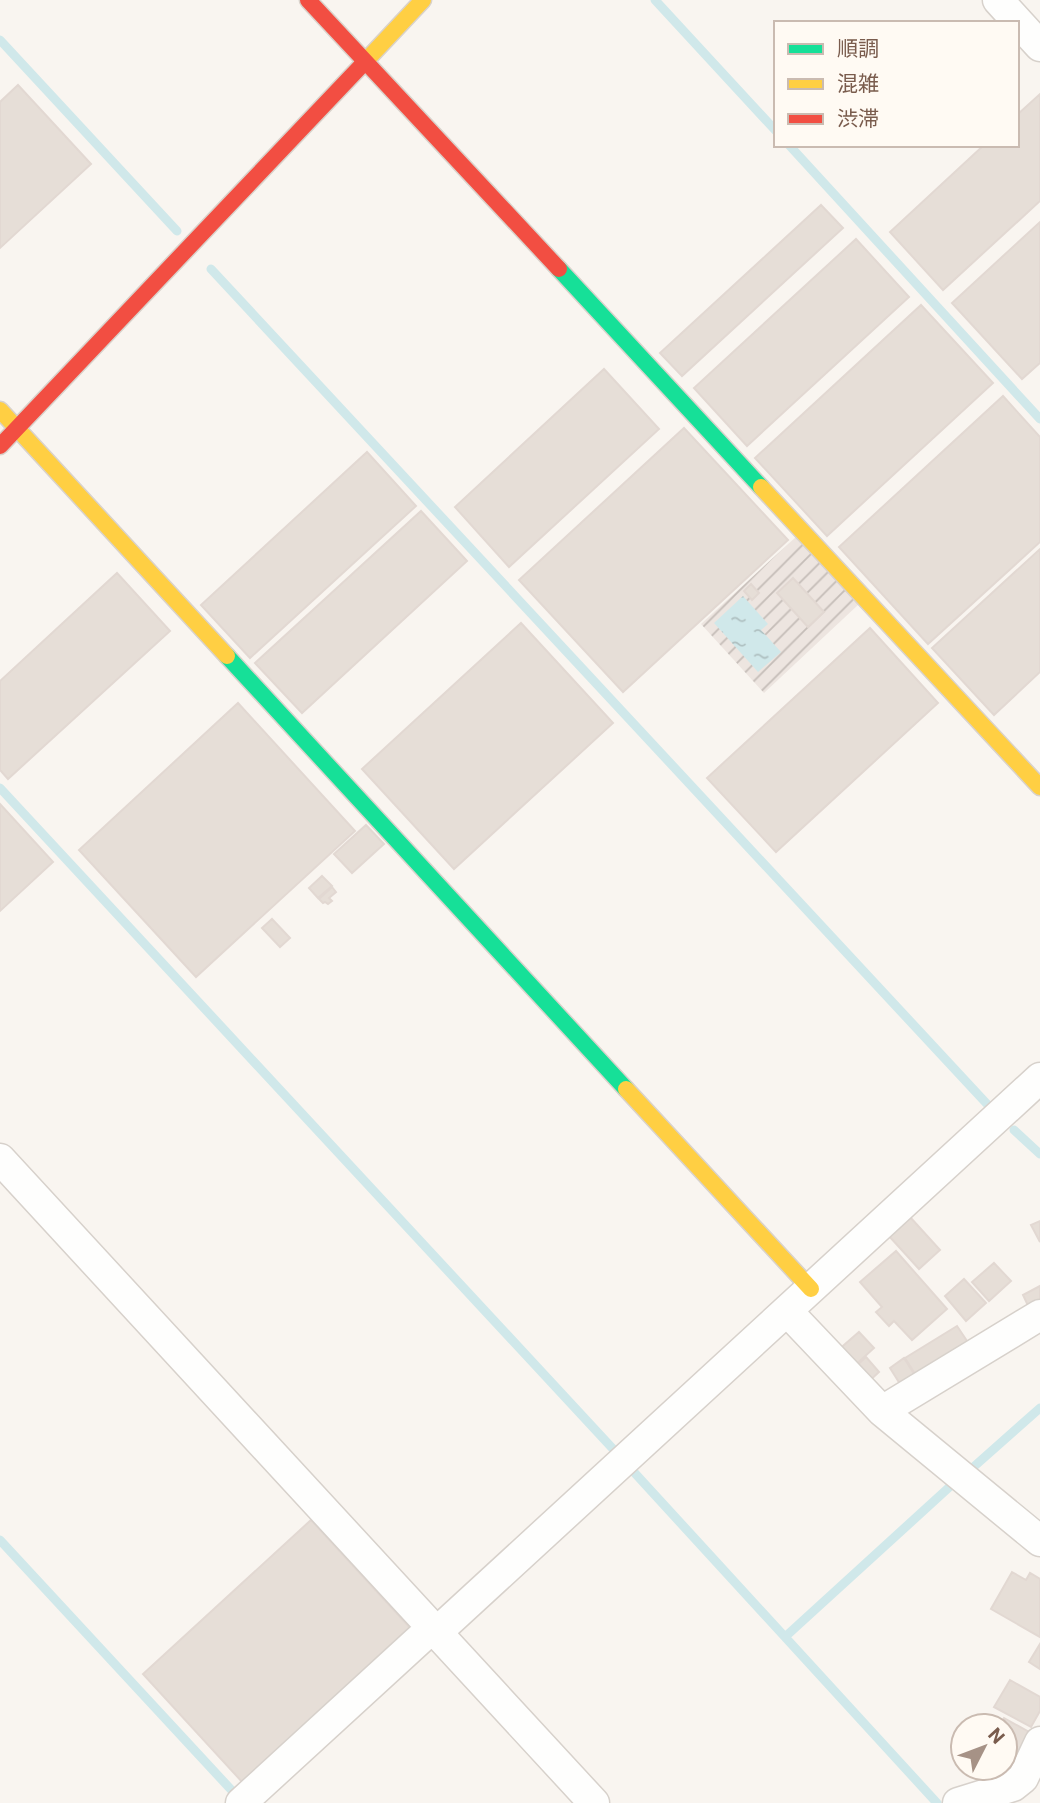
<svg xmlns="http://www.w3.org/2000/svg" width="1040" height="1803" font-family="Roboto,'Noto Sans JP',sans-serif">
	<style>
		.industrial { fill: url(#industrial-furrows) }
		.water { fill: url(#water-ripples) }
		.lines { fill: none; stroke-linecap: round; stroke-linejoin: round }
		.stream { stroke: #d0e8ea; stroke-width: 9 }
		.building { fill: #e6ded7; stroke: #e2d8d2; stroke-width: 2 }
		.street-casing { stroke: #d7d1cb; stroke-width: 33 }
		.fast-casing { stroke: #d9d2cb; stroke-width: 19 }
		.slow-casing { stroke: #d9d2cb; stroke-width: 19 }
		.jam-casing { stroke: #d9d2cb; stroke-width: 19 }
		.street { stroke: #fefefd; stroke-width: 30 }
		.fast { stroke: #16e098; stroke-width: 16 }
		.slow { stroke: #ffcf43; stroke-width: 16 }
		.jam { stroke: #f24e42; stroke-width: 16 }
	</style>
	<defs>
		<pattern id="industrial-furrows" width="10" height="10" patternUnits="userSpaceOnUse" patternTransform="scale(1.75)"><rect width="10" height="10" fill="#ede5e0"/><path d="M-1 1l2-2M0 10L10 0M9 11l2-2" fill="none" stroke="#c5bdb8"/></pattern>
		<pattern id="water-ripples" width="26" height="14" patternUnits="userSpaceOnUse" patternTransform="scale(1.75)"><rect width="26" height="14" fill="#d0e8ea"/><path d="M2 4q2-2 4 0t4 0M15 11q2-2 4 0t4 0" fill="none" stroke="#aebfc0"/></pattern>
	</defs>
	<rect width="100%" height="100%" fill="#f9f5f0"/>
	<path class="industrial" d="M797 536 859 604 764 693 701 624Z"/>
	<path class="water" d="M743 596 768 624 761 630 781 652 758 672 714 623Z"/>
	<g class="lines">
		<path class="stream" d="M655 0 776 131
			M0 40 177 231
			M789 145 1040 419
			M211 269 987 1104
			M0 788 614 1450
			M1014 1130 1040 1154
			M632 1470 937 1803
			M969 1471 1040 1408
			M0 1540 236 1795
			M785 1637 956 1481"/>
	</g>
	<path class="building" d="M18 85 91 164 0 248V102Z
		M1040 94V201L943 290 890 232 984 145H1017V115Z
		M821 205 843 228 682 376 660 353Z
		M1040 222V363L1022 379 952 303Z
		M856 239 909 297 747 446 694 388Z
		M921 305 993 383 827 536 755 458Z
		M604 369 659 429 509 567 455 507Z
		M1003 396 1040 437V542L928 644 839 547Z
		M684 428 788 540 623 692 519 580Z
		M367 452 416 506 250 658 201 605Z
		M421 511 467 561 302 713 255 663Z
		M1040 549V672L994 715 932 648Z
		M117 573 170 631 8 779 0 770V681Z
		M793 578 824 612 808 627 777 593Z
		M751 584 759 593 752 600 744 591Z
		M521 623 613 723 454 869 362 769Z
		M870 628 938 703 776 852 707 778Z
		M238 703 355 831 196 977 79 850Z
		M0 804 53 862 0 911Z
		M366 825 384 844 352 873 334 854Z
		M322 876 332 886 318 898 309 888Z
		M332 887 336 892 329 898 332 901 328 904 325 902 323 903 319 899Z
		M272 919 290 938 280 947 262 928Z
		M910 1217 940 1250 919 1269 889 1236Z
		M1040 1221V1242L1031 1225Z
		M896 1251 947 1309 912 1340 894 1321 889 1326 876 1312 882 1307 860 1282Z
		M994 1263 1011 1281 989 1301 972 1282Z
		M964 1279 986 1303 966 1321 945 1296Z
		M1040 1286V1305L1030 1310 1023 1295Z
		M957 1326 969 1344 917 1377 905 1358Z
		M859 1332 874 1348 852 1368 837 1351Z
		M866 1357 879 1372 866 1384 853 1369Z
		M904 1358 916 1377 902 1387 890 1368Z
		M311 1520 412 1630 244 1784 143 1674Z
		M1012 1572 1026 1580 1030 1573 1040 1579V1637L991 1609Z
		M1040 1644V1669L1029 1662Z
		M1010 1680 1040 1697V1711L1031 1727 994 1707Z
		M1004 1718 1029 1732 1009 1768 1005 1766V1726H999Z"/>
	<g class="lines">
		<defs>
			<path id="street" d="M998 0 1040 46
				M0 1159 594 1803
				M787 1311 882 1411 1040 1541
				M882 1411 1040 1315
				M436 1633 1040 1078
				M241 1803 432 1628
				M958 1803 1013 1786 1023 1778 1040 1742"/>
			<path id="fast" d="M559 269 761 487
				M227 656 626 1089"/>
			<path id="slow" d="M361 66 423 0
				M0 410 227 656
				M761 487 1040 787
				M626 1089 811 1289"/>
			<path id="jam" d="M308 0 559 269
				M0 446 361 66"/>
		</defs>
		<use href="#street" class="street-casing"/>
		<use href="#fast" class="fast-casing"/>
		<use href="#slow" class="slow-casing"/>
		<use href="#jam" class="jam-casing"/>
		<use href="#street" class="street"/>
		<use href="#fast" class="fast"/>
		<use href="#slow" class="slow"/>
		<use href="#jam" class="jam"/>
	</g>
	<rect x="774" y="21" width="245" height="126" fill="#fffaf3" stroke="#cabbb1" stroke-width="2"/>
	<rect x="788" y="44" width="35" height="10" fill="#16e098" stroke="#cabbb1" stroke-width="2"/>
	<text x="837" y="56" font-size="21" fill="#7a5c4d">順調</text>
	<rect x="788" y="79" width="35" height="10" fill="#ffcf43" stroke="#cabbb1" stroke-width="2"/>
	<text x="837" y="91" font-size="21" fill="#7a5c4d">混雑</text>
	<rect x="788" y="114" width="35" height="10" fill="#f24e42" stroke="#cabbb1" stroke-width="2"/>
	<text x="837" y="126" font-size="21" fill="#7a5c4d">渋滞</text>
	<g transform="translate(984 1747) rotate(48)"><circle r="33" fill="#fffaf3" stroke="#cabbb1" stroke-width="2"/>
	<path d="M0-5L12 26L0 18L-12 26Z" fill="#a69286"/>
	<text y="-10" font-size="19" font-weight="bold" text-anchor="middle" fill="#7a5c4d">N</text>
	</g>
</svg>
